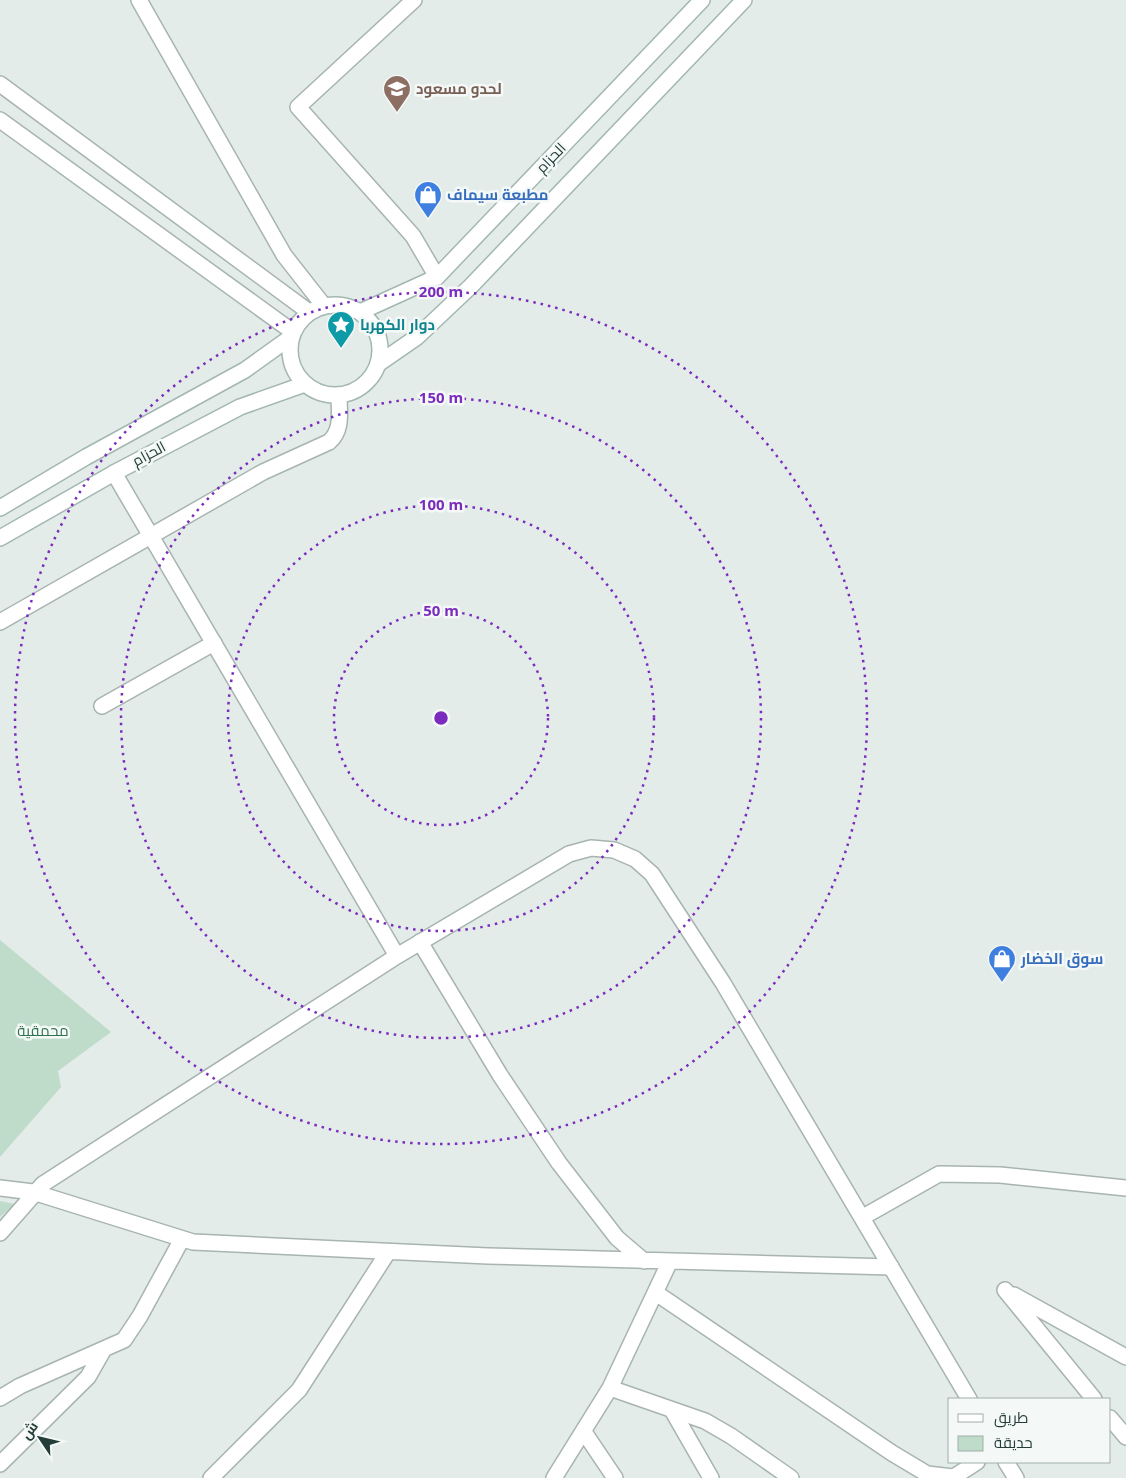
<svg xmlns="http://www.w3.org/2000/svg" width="1126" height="1478" font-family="'Noto Sans',Cairo,sans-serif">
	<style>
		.green { fill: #bedcc9 }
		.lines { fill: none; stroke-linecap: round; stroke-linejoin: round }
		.minor-casing { stroke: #a7b4b1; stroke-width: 18 }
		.tertiary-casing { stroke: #a7b4b1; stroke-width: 18 }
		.secondary-casing { stroke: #a3b7b2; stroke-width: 18 }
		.minor { stroke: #fff; stroke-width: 15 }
		.tertiary { stroke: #fff; stroke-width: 15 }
		.secondary { stroke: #fff; stroke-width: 15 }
		.ring { fill: none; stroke: #7b2cbf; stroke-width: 2.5; stroke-dasharray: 2.5 5 }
		.labels { text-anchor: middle; stroke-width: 5; stroke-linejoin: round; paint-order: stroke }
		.education-label { font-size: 15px; font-weight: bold; fill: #785e54; stroke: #f4f9f7; text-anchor: start }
		.street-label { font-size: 15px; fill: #243d39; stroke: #f4f9f7 }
		.shop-label { font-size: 15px; font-weight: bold; fill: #366cbe; stroke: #f4f9f7; text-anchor: start }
		.culture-label { font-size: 15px; font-weight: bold; fill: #0d838f; stroke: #f4f9f7; text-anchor: start }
		.park-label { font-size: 15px; fill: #317151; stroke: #f4f9f7 }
		.centre { fill: #7b2cbf; stroke: #f4f9f7; stroke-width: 2.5 }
		.ring-label { font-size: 15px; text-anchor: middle; font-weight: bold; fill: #7b2cbf; stroke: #f4f9f7; stroke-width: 5; stroke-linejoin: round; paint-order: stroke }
	</style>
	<rect width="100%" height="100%" fill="#e4ece9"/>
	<path class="green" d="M0 940 111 1032 58 1071 61 1087 0 1157Z
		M0 1201 15 1204 0 1217Z"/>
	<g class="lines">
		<defs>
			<path id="minor" d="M139 0 284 255 324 306
				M414 0 298 107 413 236 437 277
				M0 84 309 312
				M0 120 293 332
				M0 622 263 472 329 442C343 430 339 412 339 395
				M102 706 214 643
				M420 942 500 1075 559 1163 617 1238 644 1261
				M0 1188 33 1192 193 1242 488 1256 891 1267
				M863 1217 939 1174 1000 1175 1126 1188
				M1005 1290 1094 1399
				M656 1293 892 1453 927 1474 953 1477
				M1014 1295 1126 1357
				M610 1388 705 1421 731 1436 791 1478
				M0 1398 20 1386 124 1340 140 1316 182 1239
				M672 1410 711 1478
				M1110 1418 1126 1437
				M584 1432 615 1478
				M0 1464 88 1377 104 1349
				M211 1478 299 1390 388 1252
				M554 1478 610 1388 670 1261
				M952 1478 977 1462"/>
			<path id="tertiary" d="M114 473 397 956
				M0 1233 43 1184 397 956 569 854 591 848 614 850 635 859 652 874 723 983 969 1399
				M1006 1462 1016 1478"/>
			<path id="secondary" d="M290 350a45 45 0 1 1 90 0a45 45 0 1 1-90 0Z
				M360 312 437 277 702 0
				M378 364 417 337 471 286 744 0
				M0 508 86 457 245 370 291 337
				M0 538 114 473 240 407 305 384"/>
		</defs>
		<use href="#minor" class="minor-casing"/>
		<use href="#tertiary" class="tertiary-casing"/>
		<use href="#secondary" class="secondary-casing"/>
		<use href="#minor" class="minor"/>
		<use href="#tertiary" class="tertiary"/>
		<use href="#secondary" class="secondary"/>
	</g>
	<g class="ring">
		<circle cx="441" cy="718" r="107"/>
		<circle cx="441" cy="718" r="213"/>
		<circle cx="441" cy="718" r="320"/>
		<circle cx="441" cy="718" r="426"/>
	</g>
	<defs>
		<symbol id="school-pin" viewBox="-11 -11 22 30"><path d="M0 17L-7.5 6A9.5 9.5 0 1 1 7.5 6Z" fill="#8d6e63" stroke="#f4f9f7"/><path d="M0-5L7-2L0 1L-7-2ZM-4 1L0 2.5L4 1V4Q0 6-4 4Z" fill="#fff"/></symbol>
		<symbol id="shop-pin" viewBox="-11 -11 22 30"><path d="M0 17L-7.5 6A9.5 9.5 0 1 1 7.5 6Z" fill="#3f7fe0" stroke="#f4f9f7"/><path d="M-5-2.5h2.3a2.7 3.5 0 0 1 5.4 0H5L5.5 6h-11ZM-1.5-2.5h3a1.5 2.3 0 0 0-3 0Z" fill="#fff"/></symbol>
		<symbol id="sight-pin" viewBox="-11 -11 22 30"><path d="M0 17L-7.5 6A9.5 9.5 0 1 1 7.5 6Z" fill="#0f9aa8" stroke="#f4f9f7"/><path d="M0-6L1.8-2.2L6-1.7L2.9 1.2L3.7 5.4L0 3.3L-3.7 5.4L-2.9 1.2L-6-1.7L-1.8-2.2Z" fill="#fff"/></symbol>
	</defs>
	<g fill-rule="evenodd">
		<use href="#school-pin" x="381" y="73" width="32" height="43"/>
		<use href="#shop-pin" x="412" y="179" width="32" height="43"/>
		<use href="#sight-pin" x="325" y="309" width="32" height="43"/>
		<use href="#shop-pin" x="986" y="943" width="32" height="43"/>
	</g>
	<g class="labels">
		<g class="education-label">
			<text x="416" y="94">لحدو مسعود</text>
		</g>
		<g class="street-label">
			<text transform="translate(551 158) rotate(-46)" y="5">الحزام</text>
			<text transform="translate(149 454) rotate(-28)" y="5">الحزام</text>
		</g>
		<g class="shop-label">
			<text x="447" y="200">مطبعة سيماف</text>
			<text x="1021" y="964">سوق الخضار</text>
		</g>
		<g class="culture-label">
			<text x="360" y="330">دوار الكهربا</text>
		</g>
		<g class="park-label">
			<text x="43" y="1036">محمقية</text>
		</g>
	</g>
	<circle cx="441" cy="718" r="8" class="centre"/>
	<g class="ring-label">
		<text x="441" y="297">200 m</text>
		<text x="441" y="403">150 m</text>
		<text x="441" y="510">100 m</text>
		<text x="441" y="616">50 m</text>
	</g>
	<rect x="948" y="1398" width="162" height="65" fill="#f4f9f7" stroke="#a1aeab"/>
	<rect x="958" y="1414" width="25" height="8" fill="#ffffff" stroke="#a1aeab"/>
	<text x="994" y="1423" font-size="15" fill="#243d39">طريق</text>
	<rect x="958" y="1436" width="25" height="15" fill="#bedcc9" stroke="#a1aeab"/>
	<text x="994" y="1448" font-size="15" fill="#243d39">حديقة</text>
	<g transform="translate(40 1438) rotate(305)" stroke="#f4f9f7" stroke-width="4" paint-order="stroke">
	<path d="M0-4L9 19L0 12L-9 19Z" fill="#243d39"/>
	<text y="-8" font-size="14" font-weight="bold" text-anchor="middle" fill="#243d39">ش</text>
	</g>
</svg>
